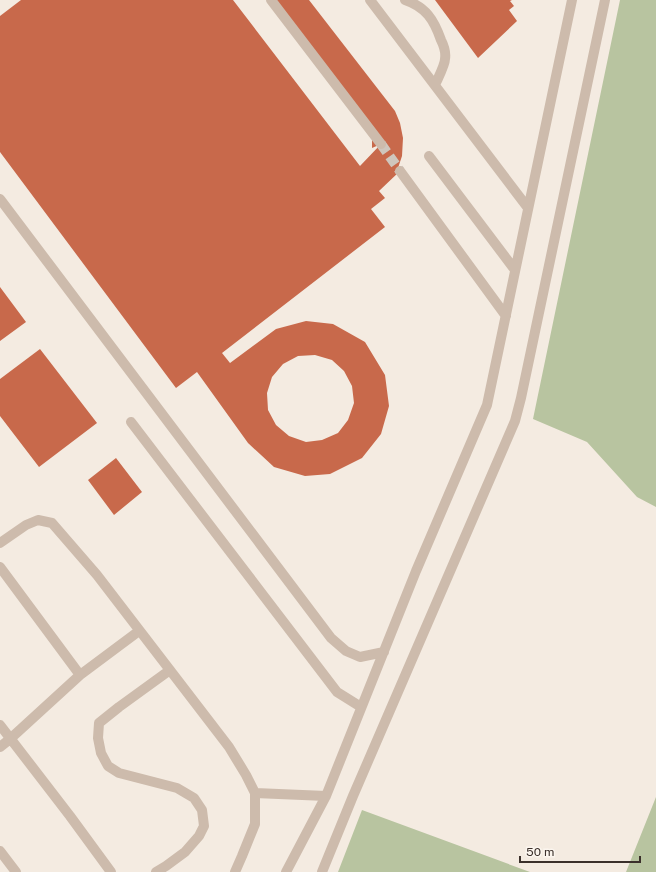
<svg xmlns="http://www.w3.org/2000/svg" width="656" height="872" font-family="'Public Sans',sans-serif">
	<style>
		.green { fill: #b8c4a0 }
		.building { fill: #c8694b; fill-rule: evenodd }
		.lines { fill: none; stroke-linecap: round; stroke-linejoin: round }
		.minor-tunnel { stroke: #cfc6bd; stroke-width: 10; stroke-dasharray: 10 5; stroke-linecap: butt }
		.minor { stroke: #cdbbac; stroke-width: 10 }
	</style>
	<rect width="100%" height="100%" fill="#f4ebe1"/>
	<path class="green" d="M620 0H656V507L637 497 587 442 533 419Z
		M656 797V872H626Z
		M362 810 530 872H338Z"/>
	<path class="building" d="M21 0H233L360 166 381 144 372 148V139L271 0H309L395 111 400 123 403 138 402 156 397 171H400L379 191 385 198 371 209 385 227 222 353 230 363 276 329 306 321 333 324 365 342 385 375 389 406 381 434 362 458 330 474 305 476 274 467 248 443 197 372 176 388 0 152V16ZM315 355 332 360 344 371 352 386 354 403 348 420 338 433 322 440 306 442 289 436 276 425 268 410 267 393 272 377 283 364 298 356Z
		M435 0H512L510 1 514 6 509 10 517 21 478 58Z
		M0 287 26 322 0 341Z
		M40 349 97 423 39 467 0 416V379Z
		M116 458 142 492 114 515 88 480Z"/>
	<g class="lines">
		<path class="minor-tunnel" d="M381 144 400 171"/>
		<path class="minor" d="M271 0 381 144
			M370 0 528 208
			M405 0C426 7 434 20 441 40 444 46 446 53 445 59 445 65 438 78 435 85
			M429 156 515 270
			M400 171 506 316
			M0 199 331 638 346 651 360 657 384 652
			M131 422 337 692 361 707
			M0 543 26 525 38 520 52 523 97 575 229 747 246 775 255 793V824L242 856 235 872
			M0 567 80 675
			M0 725 70 816 111 872
			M0 747 10 739 80 675 139 631
			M255 793 326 796
			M0 851 16 872
			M156 872 166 866 185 852 199 836 204 826 202 810 194 798 177 788 119 773 108 766 101 753 98 738 99 723 119 707 170 670
			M286 872 326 796 416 571 487 405 572 0
			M322 872 353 796 515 421 521 398 605 0"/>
	</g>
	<path d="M520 856v6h120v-6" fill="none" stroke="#3b302b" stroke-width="2"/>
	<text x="526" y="856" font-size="12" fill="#3b302b" stroke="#fbf5ee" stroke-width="3" paint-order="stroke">50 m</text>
</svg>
